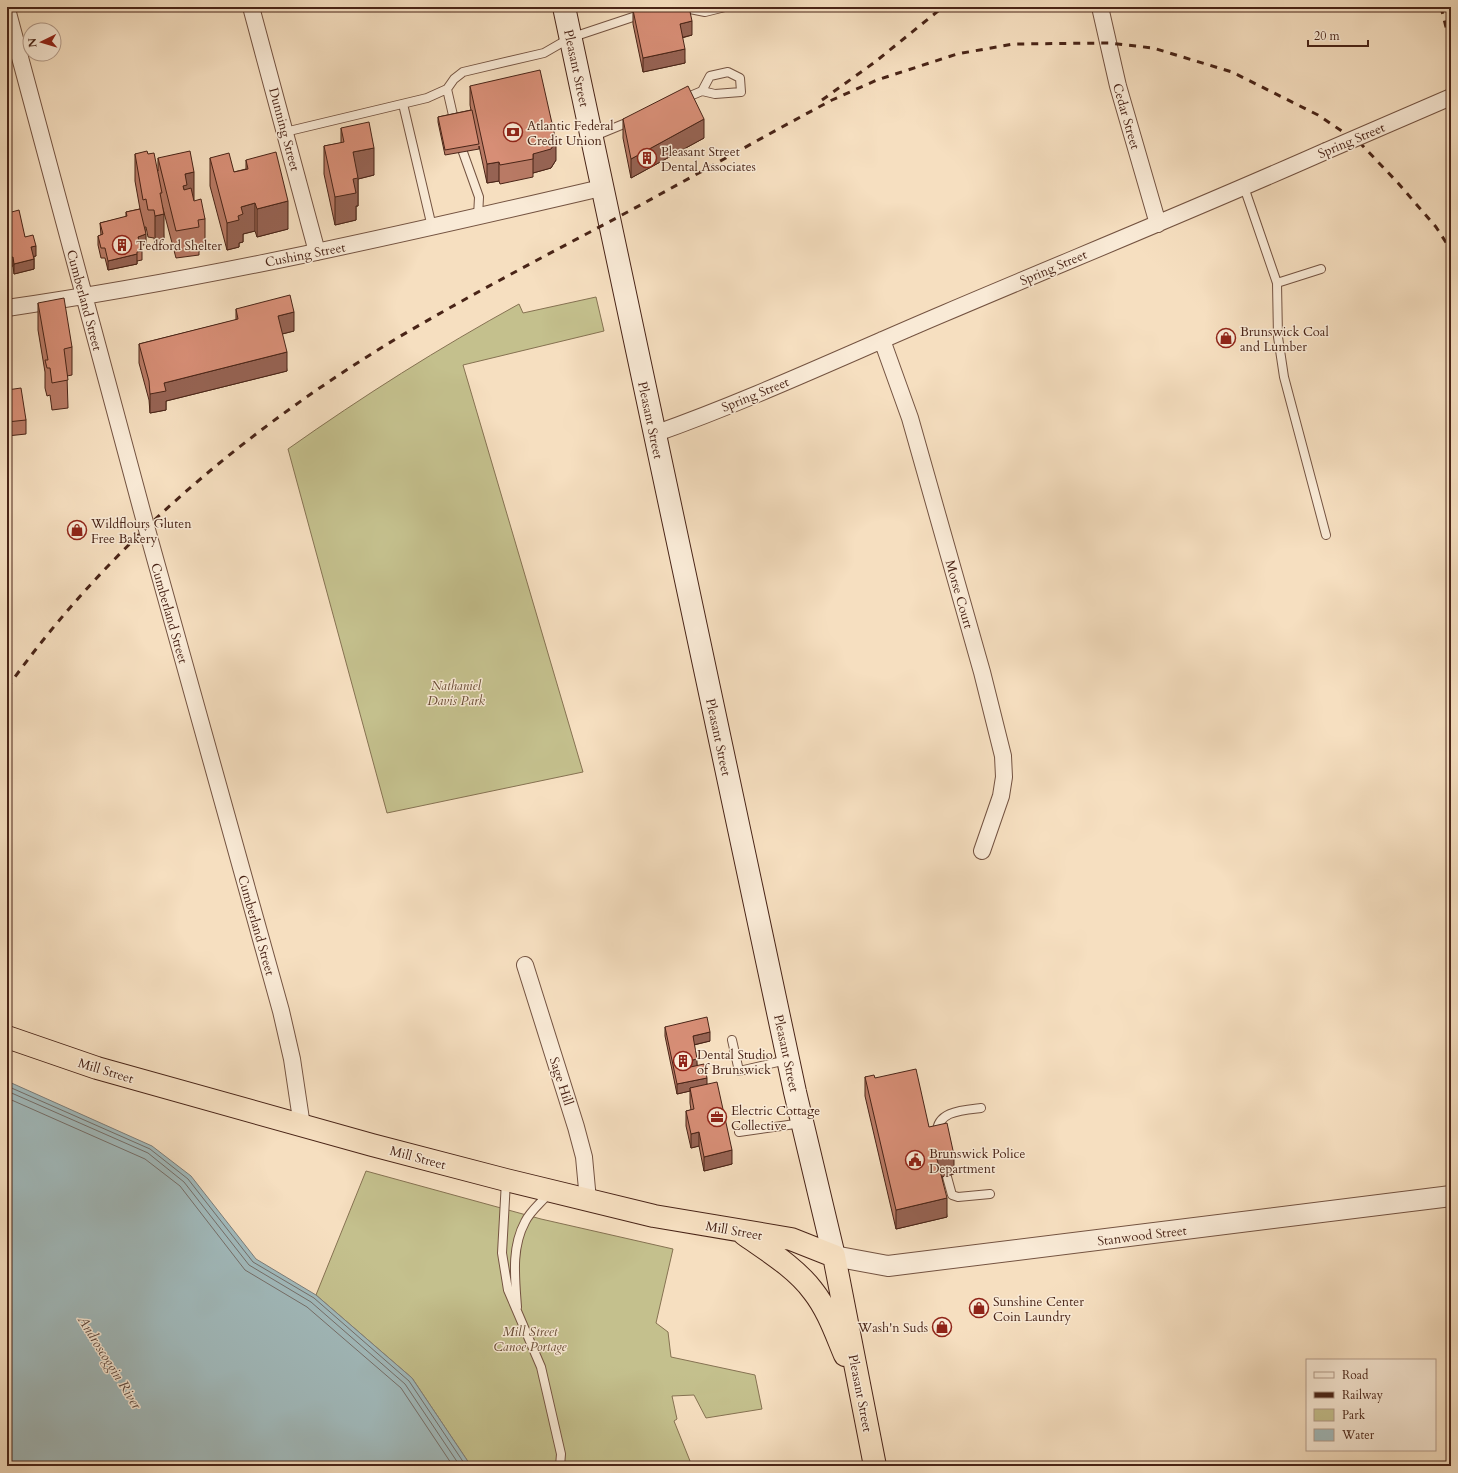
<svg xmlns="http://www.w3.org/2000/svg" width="1458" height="1473" font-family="Cardo,serif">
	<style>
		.green { fill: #c4c08d; stroke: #867252 }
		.water { fill: #a1babc; stroke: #7e7e7a }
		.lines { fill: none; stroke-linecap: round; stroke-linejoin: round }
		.shore { stroke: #756f6a; stroke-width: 1 }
		.service-casing { stroke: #745341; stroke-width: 10 }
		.minor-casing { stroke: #745341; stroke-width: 18 }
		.tertiary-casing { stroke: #745341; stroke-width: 22 }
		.secondary-casing { stroke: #492417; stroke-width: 24 }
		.trunk-casing { stroke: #492417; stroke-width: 24 }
		.service { stroke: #f9ead6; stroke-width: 8 }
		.minor { stroke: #f9ead6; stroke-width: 16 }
		.tertiary { stroke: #f9ead6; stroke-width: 20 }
		.secondary { stroke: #f9ead6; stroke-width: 22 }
		.trunk { stroke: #f6dfc0; stroke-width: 22 }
		.rail { stroke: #492417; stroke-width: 3; stroke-dasharray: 7 7; stroke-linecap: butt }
		.minor-bridge-casing { stroke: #745341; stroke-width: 18; stroke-linecap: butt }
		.minor-bridge { stroke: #f9ead6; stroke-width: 16 }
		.wall { fill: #b97a65; stroke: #492417 }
		.shaded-wall { fill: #966353; stroke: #492417 }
		.building { fill: #d78e76; stroke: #492417 }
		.labels { text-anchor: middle; stroke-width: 3; stroke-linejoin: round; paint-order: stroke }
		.street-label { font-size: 13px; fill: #492417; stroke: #f9ead6 }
		.poi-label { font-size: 13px; fill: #492417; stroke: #f9ead6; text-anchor: start }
		.park-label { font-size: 13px; font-style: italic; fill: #684b34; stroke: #f9ead6 }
		.water-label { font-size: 14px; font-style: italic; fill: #5f4a40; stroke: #f9ead6 }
	</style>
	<rect width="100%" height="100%" fill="#f6dfc0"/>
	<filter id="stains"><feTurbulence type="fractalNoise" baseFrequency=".005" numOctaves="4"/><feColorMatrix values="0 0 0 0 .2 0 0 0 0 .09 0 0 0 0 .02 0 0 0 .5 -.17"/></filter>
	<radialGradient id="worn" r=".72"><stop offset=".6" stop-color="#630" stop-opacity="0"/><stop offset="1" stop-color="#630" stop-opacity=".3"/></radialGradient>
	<path class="green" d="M596 297 604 331 463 365 583 772 387 813 288 449C363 396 439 348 519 304L523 313Z
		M366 1171 541 1219 673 1249 656 1323 668 1332 671 1357 755 1375 762 1409 706 1418 694 1395 672 1396 677 1419 674 1421 692 1466H471L412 1378 316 1295Z"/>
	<path class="water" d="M7 1081 152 1146 191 1176 256 1259 316 1295 412 1378 471 1466H7Z"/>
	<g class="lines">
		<path class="shore" d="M7 1086 150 1149 188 1179 253 1262 314 1298 409 1381 466 1466
			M7 1091 148 1153 184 1182 249 1265 311 1302 405 1384 460 1466
			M7 1098 145 1159 180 1186 245 1270 307 1307 401 1388 453 1466"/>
		<defs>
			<path id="service" d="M680 7 705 12 725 7
				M683 99 702 91 715 94 741 92 740 78 728 72 710 76 702 91
				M403 104 432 227
				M455 124 447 89 454 79 463 72 544 53 570 38 642 14
				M285 132 427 98 447 89
				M592 137 631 121
				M459 141 479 197 478 217
				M1244 187 1277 283 1278 337 1284 377 1326 535
				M1277 283 1321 269
				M732 1040 739 1071 787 1060
				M739 1132 802 1123
				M937 1135C935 1111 963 1110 981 1108
				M944 1166 952 1195 958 1197 990 1194
				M506 1181 502 1253 508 1290 541 1367 561 1454 560 1466
				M517 1307C515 1278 511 1248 525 1222 530 1211 542 1202 549 1193"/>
			<path id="minor" d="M251 7 317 252
				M1100 7 1118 86 1158 224
				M7 9 146 526 281 1011 292 1059 302 1126
				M7 308C207 279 404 234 601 188
				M882 340 910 418 982 672 1003 756 1004 777 1001 796 982 851
				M654 434C753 399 848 354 945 313 1072 259 1200 207 1326 151
				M525 965 576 1127 584 1157 588 1200"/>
			<path id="tertiary" d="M834 1256 888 1266 1451 1196"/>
			<path id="secondary" d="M564 7 795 1092 834 1256"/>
			<path id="trunk" d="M7 1037 97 1068 372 1145 506 1180 654 1216 791 1239 834 1256 875 1466
				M744 1234C768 1251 796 1268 813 1291 828 1310 836 1334 845 1355"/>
		</defs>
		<use href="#service" class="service-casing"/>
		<use href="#minor" class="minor-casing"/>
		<use href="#tertiary" class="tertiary-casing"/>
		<use href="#secondary" class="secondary-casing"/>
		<use href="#trunk" class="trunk-casing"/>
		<use href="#service" class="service"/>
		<use href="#minor" class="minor"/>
		<use href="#tertiary" class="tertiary"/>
		<use href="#secondary" class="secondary"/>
		<use href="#trunk" class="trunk"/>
		<path class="rail" d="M1441 7 1451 47
			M822 100 875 62 943 7
			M7 688C109 544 248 428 399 337 467 297 537 260 607 223 682 183 757 140 832 100L877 80 957 54 1013 44 1109 43 1153 48 1232 72 1318 115 1361 144 1398 183 1436 227 1451 250"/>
		<defs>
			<path id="minor-bridge" d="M1326 151 1451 97"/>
		</defs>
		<use href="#minor-bridge" class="minor-bridge-casing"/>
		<use href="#minor-bridge" class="minor-bridge"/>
	</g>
	<path class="wall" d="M633 10 692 35 682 38 685 63 643 72 633 24Z
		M470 86 556 160 551 168 533 173V177L500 184 499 181 487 183 479 146V149L445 155 438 122V117L471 110 470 105Z
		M623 119 704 138 631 178 623 138Z
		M341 128 374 175 358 179V206H356V220L335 225 324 174V146L341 143Z
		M135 154H148L158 171V158L194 201 205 219V246L199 248V255L176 258 162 205 164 241 155 243 154 238 148 237 146 227H145L146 244 141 246 142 251V260L137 261V264L108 270 105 258H101L98 245V236L101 235 100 223 126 217V212L140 209 135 181Z
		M210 158 234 172 246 169V160L288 229 257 237 255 231 243 234V242L239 243V247L227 250 210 186Z
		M8 213 25 237 36 256H34V269L14 274 13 266Z
		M38 303 72 347V375L67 376 68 408 52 410 50 395 47 396 45 388V372L38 330Z
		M236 309 294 331 282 334 287 371 166 401V410L150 413 149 400 139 363V344L236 320Z
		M7 390 26 420V434L7 436Z
		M665 1027 710 1041 694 1045 697 1065 707 1084 732 1164 704 1171 699 1146 691 1148 686 1126V1111L691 1110 690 1103V1091L677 1094 665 1036Z
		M865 1077 875 1078 929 1127 954 1174 942 1177 947 1217 896 1229 865 1096Z"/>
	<path class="shaded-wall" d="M692 21V35L680 38V24Z
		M685 49V63L643 72V58Z
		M704 119V138L631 178V159Z
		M556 141V160L551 168 533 173V154Z
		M11 147V162L7 163V149Z
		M374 148V175L358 179V206H356V220L335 225V197L353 152Z
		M499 162V181L487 183V164Z
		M7 166H9V180L7 181Z
		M194 172V200L187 201 183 186 185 174Z
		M288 201V229L257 237V209Z
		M255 203V231L243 234V242L239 243V247L227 250V223L238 216 241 207Z
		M164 214V241L155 243V216Z
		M146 234V244L138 246V237Z
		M36 246V256L31 257V247Z
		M137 254V264L108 270V261Z
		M13 257V266L7 268V258Z
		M34 259V269L14 274V264Z
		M294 312V331L278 335V316Z
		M287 352V371L166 401V410L150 413V394L164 383Z
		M710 1032V1041L693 1045V1036Z
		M697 1059V1069L684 1072V1062Z
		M707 1078V1087L690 1088V1091L677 1094V1084Z
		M699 1132V1146L691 1148V1134Z
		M732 1150V1164L704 1171V1157Z
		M954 1155V1174L937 1178V1159Z
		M947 1198V1217L896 1229V1210Z"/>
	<path class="building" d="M645 7H689L692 21 680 24 685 49 643 58 633 10Z
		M540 70 556 141 551 149 533 154V159L500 165 499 162 487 164 470 86Z
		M688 86 704 119 631 159 623 119Z
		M472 110 479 144 445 150 438 117Z
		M369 122 374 148 353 152 358 178 353 179 356 193 335 197 324 146 344 142 341 128Z
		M7 133 11 147 7 149Z
		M147 151 148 154 154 153 162 193H160L164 214 155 216 154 210H148L146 199 143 200 135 154Z
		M190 151 194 172 185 174 187 185 183 186 184 190 191 188 194 201 201 199 205 219 198 220 199 227 176 231 158 158Z
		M276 152 288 201 257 209 255 203 241 207 243 214 238 216 239 220 227 223 210 158 229 153 234 172 248 169 246 160Z
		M7 157 9 166H7Z
		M140 209 146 234 138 237 142 251 137 252V254L108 261 105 248H101L98 236 103 234 100 223 127 216 126 212Z
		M19 210 25 237 33 235 36 246 31 247 34 259 14 264 13 257 7 258V218L9 217 8 213Z
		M290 295 294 312 278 316 287 352 164 383 166 391 150 394 149 381 139 344 238 319 236 309Z
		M64 298 72 347 64 349 68 380 52 383 50 368H47L45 360H48L38 303Z
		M21 388 26 420 7 422V390Z
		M707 1017 710 1032 693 1036 697 1059 684 1062 686 1068 704 1064 707 1078 677 1084 665 1027Z
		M916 1069 929 1127 947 1123 954 1155 937 1159 947 1198 896 1210 865 1077 874 1075 875 1078Z
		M717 1082 732 1150 704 1157 699 1132 691 1134 686 1111 694 1109 690 1088Z"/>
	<defs>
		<symbol id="bank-ring" viewBox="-11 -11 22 22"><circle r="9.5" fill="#f9ead6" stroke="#8f2418" stroke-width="1.5"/><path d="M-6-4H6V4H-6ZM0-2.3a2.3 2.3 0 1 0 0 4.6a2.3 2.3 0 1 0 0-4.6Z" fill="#8f2418"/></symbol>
		<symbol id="building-ring" viewBox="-11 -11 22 22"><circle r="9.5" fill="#f9ead6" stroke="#8f2418" stroke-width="1.5"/><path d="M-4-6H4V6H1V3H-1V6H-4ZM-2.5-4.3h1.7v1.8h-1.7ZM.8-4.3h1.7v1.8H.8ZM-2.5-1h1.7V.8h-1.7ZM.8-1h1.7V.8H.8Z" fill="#8f2418"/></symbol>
		<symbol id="shop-ring" viewBox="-11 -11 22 22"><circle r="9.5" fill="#f9ead6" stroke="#8f2418" stroke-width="1.5"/><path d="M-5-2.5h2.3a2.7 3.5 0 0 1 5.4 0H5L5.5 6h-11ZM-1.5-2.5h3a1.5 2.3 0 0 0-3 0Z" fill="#8f2418"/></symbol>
		<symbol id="office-ring" viewBox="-11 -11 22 22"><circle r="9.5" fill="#f9ead6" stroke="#8f2418" stroke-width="1.5"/><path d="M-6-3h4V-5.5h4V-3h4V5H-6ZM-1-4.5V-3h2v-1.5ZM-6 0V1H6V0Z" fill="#8f2418"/></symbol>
		<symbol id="civic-ring" viewBox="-11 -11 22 22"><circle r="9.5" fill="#f9ead6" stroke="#8f2418" stroke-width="1.5"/><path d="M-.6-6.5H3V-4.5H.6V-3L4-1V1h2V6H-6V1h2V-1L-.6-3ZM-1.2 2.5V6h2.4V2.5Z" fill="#8f2418"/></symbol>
	</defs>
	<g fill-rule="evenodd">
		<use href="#bank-ring" x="502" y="121" width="22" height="22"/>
		<use href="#building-ring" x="636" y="147" width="22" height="22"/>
		<use href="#building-ring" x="111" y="234" width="22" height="22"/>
		<use href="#shop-ring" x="1215" y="327" width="22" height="22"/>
		<use href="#shop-ring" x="66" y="519" width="22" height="22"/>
		<use href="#building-ring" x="672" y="1050" width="22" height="22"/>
		<use href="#office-ring" x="706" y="1106" width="22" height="22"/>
		<use href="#civic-ring" x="904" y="1149" width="22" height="22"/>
		<use href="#shop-ring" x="968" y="1297" width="22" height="22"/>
		<use href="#shop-ring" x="931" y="1316" width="22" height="22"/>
	</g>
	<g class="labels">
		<g class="street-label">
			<text transform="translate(577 68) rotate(78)" y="5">Pleasant Street</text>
			<text transform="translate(1127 116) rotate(74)" y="5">Cedar Street</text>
			<text transform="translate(285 129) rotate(75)" y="5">Dunning Street</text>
			<text transform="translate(1351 140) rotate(-23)" y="5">Spring Street</text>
			<text transform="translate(305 254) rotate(-11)" y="5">Cushing Street</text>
			<text transform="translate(1053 267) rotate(-23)" y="5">Spring Street</text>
			<text transform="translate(85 300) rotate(75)" y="5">Cumberland Street</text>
			<text transform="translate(755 394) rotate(-22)" y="5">Spring Street</text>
			<text transform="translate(651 420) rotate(78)" y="5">Pleasant Street</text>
			<text transform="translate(960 594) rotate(74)" y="5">Morse Court</text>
			<text transform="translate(170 613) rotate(74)" y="5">Cumberland Street</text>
			<text transform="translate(719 737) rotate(78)" y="5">Pleasant Street</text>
			<text transform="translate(257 925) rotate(74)" y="5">Cumberland Street</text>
			<text transform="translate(787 1053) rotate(78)" y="5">Pleasant Street</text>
			<text transform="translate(106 1070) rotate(17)" y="5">Mill Street</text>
			<text transform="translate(562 1081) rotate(72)" y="5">Sage Hill</text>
			<text transform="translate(418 1157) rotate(15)" y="5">Mill Street</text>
			<text transform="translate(734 1230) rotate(10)" y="5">Mill Street</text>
			<text transform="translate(1142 1235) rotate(-7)" y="5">Stanwood Street</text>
			<text transform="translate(861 1393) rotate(79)" y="5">Pleasant Street</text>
		</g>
		<g class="poi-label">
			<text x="527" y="130">Atlantic Federal<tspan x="527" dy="15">Credit Union</tspan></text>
			<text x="661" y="156">Pleasant Street<tspan x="661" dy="15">Dental Associates</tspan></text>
			<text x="136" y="250">Tedford Shelter</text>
			<text x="1240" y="336">Brunswick Coal<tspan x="1240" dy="15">and Lumber</tspan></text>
			<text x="91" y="528">Wildflours Gluten<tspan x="91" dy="15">Free Bakery</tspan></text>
			<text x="697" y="1059">Dental Studio<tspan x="697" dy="15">of Brunswick</tspan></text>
			<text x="731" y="1115">Electric Cottage<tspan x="731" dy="15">Collective</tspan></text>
			<text x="929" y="1158">Brunswick Police<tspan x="929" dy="15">Department</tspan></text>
			<text x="993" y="1306">Sunshine Center<tspan x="993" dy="15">Coin Laundry</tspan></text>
			<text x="928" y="1332" text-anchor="end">Wash'n Suds</text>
		</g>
		<g class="park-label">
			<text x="456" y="690">Nathaniel<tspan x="456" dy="15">Davis Park</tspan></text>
			<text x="530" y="1336">Mill Street<tspan x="530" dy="15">Canoe Portage</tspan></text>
		</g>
		<g class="water-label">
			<text transform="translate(110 1362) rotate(58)" y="5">Androscoggin River</text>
		</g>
	</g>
	<rect width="1458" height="1473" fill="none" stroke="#f6dfc0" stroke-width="24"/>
	<rect x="8" y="8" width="1442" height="1457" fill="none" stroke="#492417" stroke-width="2"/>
	<rect x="12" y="12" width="1434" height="1449" fill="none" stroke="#492417"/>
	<rect x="1306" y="1359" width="130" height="92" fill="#f9ead6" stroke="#b39b8a"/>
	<rect x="1314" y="1372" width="20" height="6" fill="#f9ead6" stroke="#b39b8a"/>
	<text x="1342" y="1379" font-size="12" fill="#492417">Road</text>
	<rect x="1314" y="1392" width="20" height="6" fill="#492417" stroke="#b39b8a"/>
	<text x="1342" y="1399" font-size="12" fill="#492417">Railway</text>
	<rect x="1314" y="1409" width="20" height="12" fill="#c4c08d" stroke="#b39b8a"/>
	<text x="1342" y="1419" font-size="12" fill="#492417">Park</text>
	<rect x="1314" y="1429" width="20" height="12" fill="#a1babc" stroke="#b39b8a"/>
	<text x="1342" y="1439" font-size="12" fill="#492417">Water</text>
	<g transform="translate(42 42) rotate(265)"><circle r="19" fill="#f9ead6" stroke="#b39b8a"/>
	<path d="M0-3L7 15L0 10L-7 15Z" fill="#8f2418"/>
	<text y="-6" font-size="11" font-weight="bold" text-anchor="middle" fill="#492417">N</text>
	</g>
	<path d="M1308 40v6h60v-6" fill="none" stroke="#492417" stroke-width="2"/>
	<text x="1314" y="40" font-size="12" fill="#492417" stroke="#f9ead6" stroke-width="3" paint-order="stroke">20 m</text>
	<rect width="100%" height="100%" filter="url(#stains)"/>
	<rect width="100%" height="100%" fill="url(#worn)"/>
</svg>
